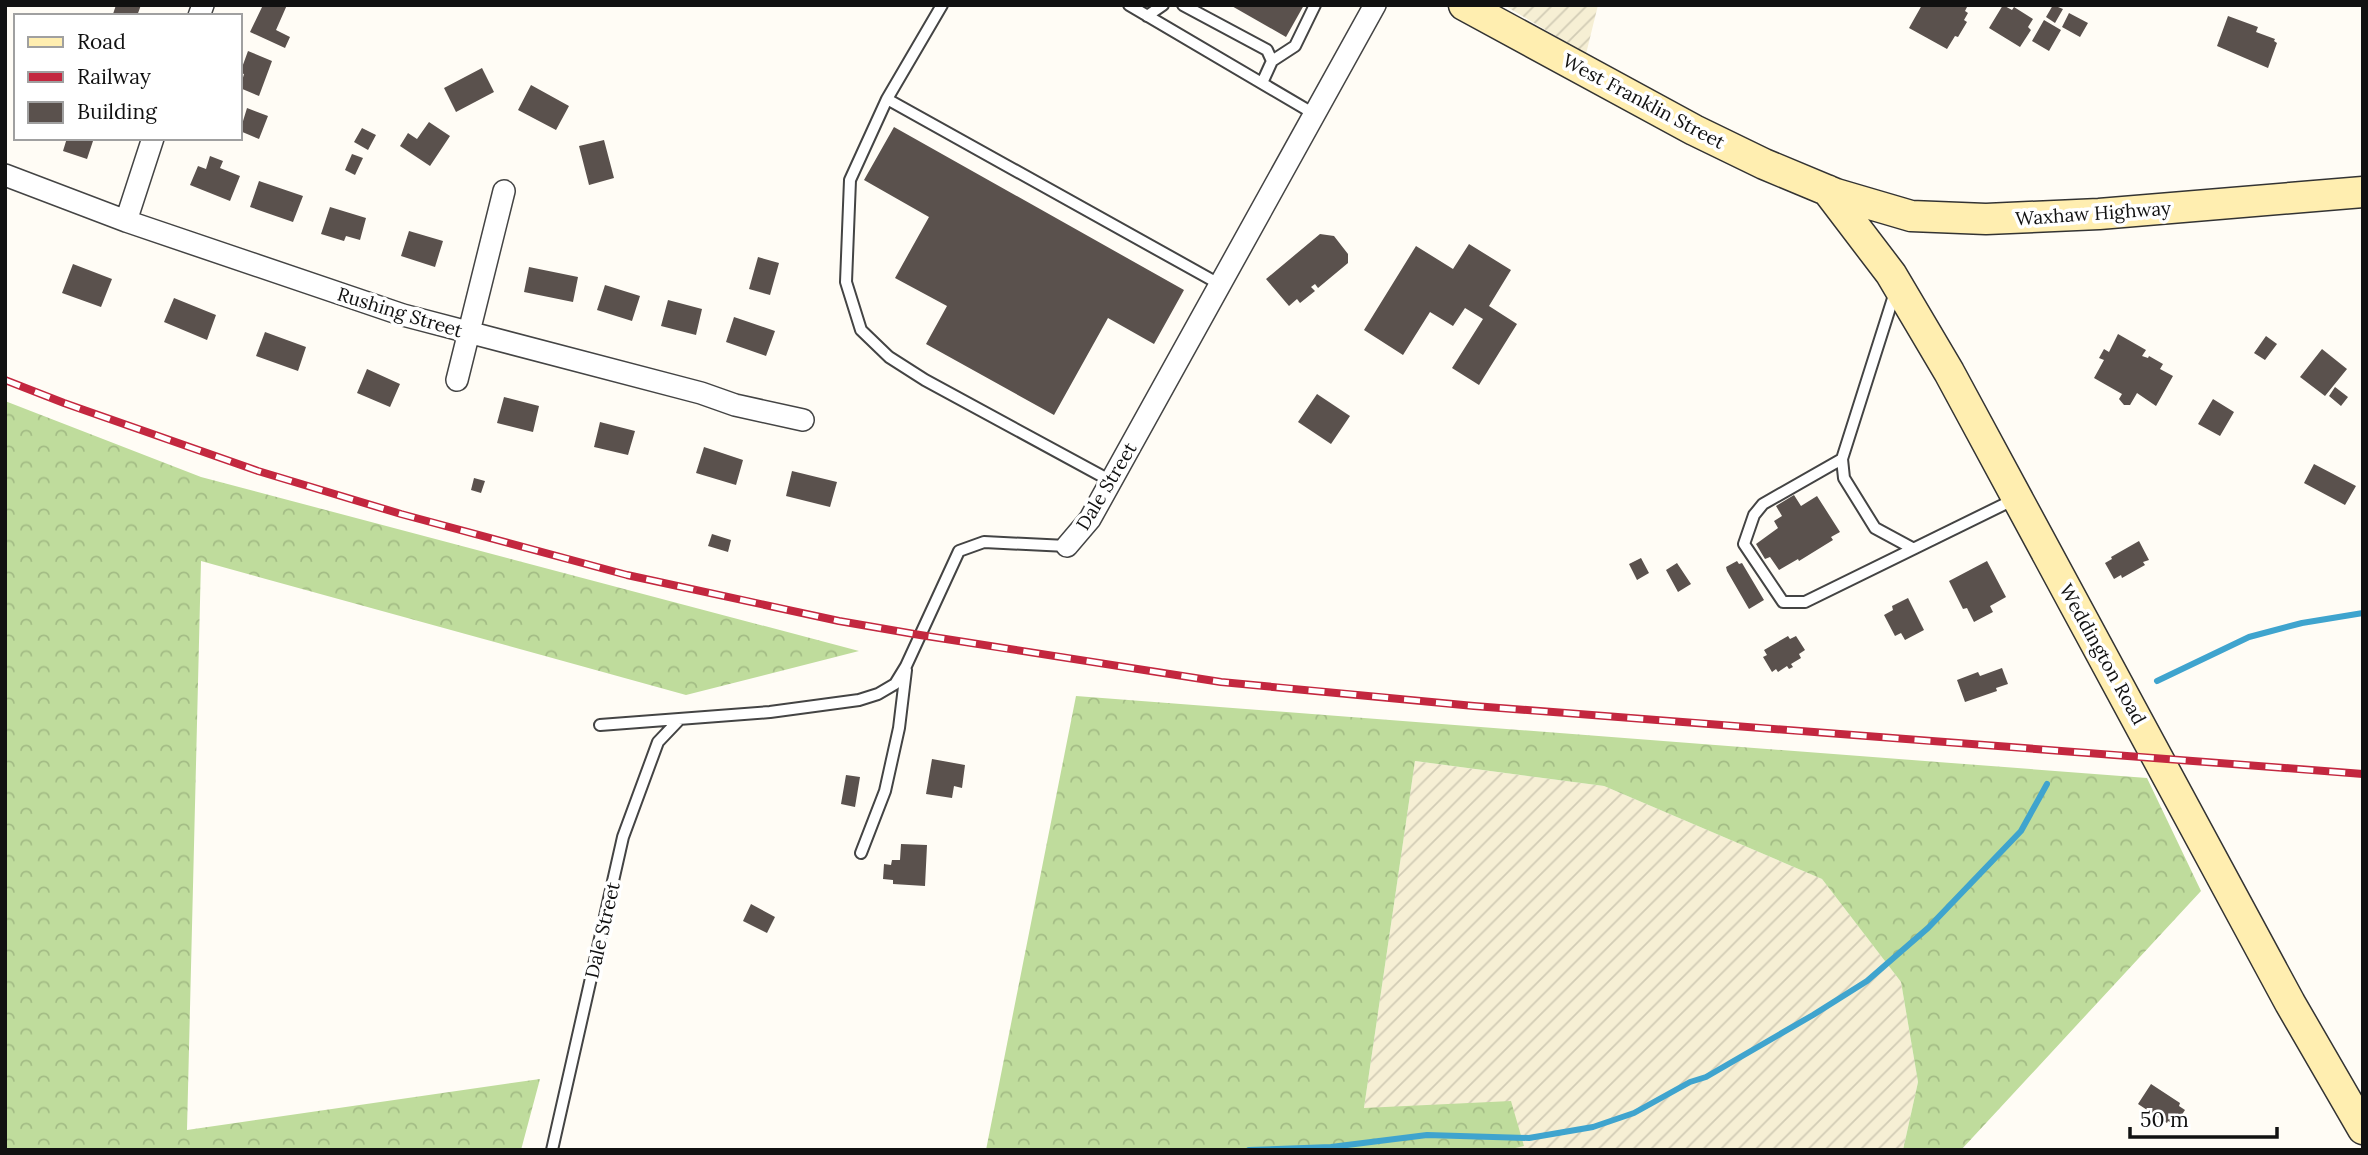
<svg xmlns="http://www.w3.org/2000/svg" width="2368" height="1155" font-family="Lora,serif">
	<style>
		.farmland { fill: url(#farmland-furrows) }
		.forest { fill: url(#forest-crowns) }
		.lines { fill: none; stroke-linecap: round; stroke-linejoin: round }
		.stream { stroke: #3fa4ce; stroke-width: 6 }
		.building { fill: #5a514d }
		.service-casing { stroke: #444; stroke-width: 14 }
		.minor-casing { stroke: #444; stroke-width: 24 }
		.secondary-casing { stroke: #333; stroke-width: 33 }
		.service { stroke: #fff; stroke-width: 10 }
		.minor { stroke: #fff; stroke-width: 21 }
		.secondary { stroke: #ffeeb0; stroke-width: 30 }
		.rail-casing { stroke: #c3273f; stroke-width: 8 }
		.rail { stroke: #fff; stroke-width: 5; stroke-dasharray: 16; stroke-linecap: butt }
		.labels { text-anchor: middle; stroke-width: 7; stroke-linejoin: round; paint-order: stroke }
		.street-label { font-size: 19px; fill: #111; stroke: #fff }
	</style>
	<defs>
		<pattern id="farmland-furrows" width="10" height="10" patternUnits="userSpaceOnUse" patternTransform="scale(1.75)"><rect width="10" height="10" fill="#f6efd4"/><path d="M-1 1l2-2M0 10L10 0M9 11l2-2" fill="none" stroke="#d2ccb5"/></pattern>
		<pattern id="forest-crowns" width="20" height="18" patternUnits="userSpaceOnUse" patternTransform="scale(1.75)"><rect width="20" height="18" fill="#bfdc9c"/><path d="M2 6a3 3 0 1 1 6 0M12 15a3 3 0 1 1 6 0" fill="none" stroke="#a3bc85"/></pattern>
	</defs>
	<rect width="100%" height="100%" fill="#fffcf5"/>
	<path class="farmland" d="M1504 5H1598L1586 54Z
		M1415 761 1604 786 1822 879 1901 982 1918 1082 1903 1150H1507L1524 1145 1364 1108Z"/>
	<path class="forest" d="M5 401 201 477 859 651 686 695 201 561 187 1130 540 1079 521 1150H5Z
		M1076 696 2147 778 2201 891 1961 1150H1903L1918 1082 1901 982 1822 879 1604 786 1415 761 1364 1108 1511 1101 1524 1146 1507 1150H986Z"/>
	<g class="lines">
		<path class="stream" d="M2157 681 2249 637 2302 623 2363 613
			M1249 1150 1331 1147 1427 1135 1529 1138 1593 1127 1634 1113 1690 1082 1706 1077 1813 1015 1867 981 1928 928 2021 831 2047 784"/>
	</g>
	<path class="building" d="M116 5H141L137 16 113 14Z
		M263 5H287L276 30 290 37 285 48 250 32Z
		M1230 5H1304L1286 37Z
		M1922 5H1968L1965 11 1968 13 1964 20 1967 22 1958 37 1955 36 1947 49 1909 28Z
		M2003 5 2012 10 2014 7 2033 19 2028 27 2031 30 2020 47 1989 28Z
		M2053 5 2063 9 2055 23 2046 17Z
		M2069 13 2088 23 2080 37 2062 27Z
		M2228 16 2258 27 2256 32 2275 39 2274 41 2277 43 2268 68 2217 46Z
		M2044 20 2061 30 2049 51 2032 41Z
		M248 51 272 61 259 96 240 88 244 74 240 73Z
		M482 68 494 92 456 112 444 88Z
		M531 85 569 106 556 130 518 110Z
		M247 108 268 116 259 139 240 131Z
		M429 122 450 136 430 166 400 146 408 133 417 139Z
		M894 127 1184 290 1154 344 1108 318 1054 415 926 344 947 306 895 278 929 217 864 180Z
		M362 128 376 135 368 150 354 142Z
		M67 138H94L87 159 63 151Z
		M604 140 614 178 589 185 579 146Z
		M352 154 363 158 355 175 345 170Z
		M210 156 223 161 220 168 240 176 230 201 190 185 198 166 206 169Z
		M259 181 303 196 293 222 250 207Z
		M330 207 366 218 360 240 346 236 344 241 321 234Z
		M409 231 443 241 435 267 401 256Z
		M1320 234 1334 236 1348 254V263L1318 288 1315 284 1311 287 1315 291 1300 303 1297 299 1289 306 1266 279Z
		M1469 244 1511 270 1489 306 1517 324 1479 385 1452 368 1483 319 1465 308 1453 326 1430 312 1403 355 1364 330 1416 246 1453 269Z
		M758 257 779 263 770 295 749 289Z
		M73 264 112 279 101 307 62 293Z
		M529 267 578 277 573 302 524 292Z
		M605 285 640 296 632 321 597 310Z
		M174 298 216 315 207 340 164 322Z
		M668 300 702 309 696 335 661 326Z
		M734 317 775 331 766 356 726 342Z
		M265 332 306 347 298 371 256 356Z
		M2118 334 2146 350 2142 356 2148 358 2149 356 2163 364 2160 369 2173 376 2156 406 2137 393 2130 405H2124L2119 399 2122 394 2094 378 2104 360 2099 358 2104 349 2109 352Z
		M2266 336 2277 344 2265 360 2254 353Z
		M2322 349 2347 369 2325 396 2300 377Z
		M367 369 400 384 390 407 357 393Z
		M2335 387 2348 397 2341 406 2329 396Z
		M1317 394 1350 416 1331 444 1298 422Z
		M504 397 539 406 533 432 497 423Z
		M2213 399 2234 412 2220 436 2198 424Z
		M600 422 635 431 628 455 594 447Z
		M704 447 743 460 736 485 696 473Z
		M2314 464 2356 486 2345 505 2304 483Z
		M792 471 837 482 830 507 786 496Z
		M474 478 485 481 481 493 471 490Z
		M1794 495 1801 506 1817 496 1840 532 1831 537 1833 540 1799 561 1798 559 1779 570 1770 557 1765 559 1756 544 1778 528 1774 521 1782 516 1776 506Z
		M712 534 731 540 728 552 708 546Z
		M2139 541 2149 560 2143 562 2145 565 2122 578 2121 575 2114 579 2105 563 2112 559 2111 557Z
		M1641 558 1649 573 1637 580 1629 564Z
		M1737 561 1739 564 1742 563 1764 600 1749 609 1727 571 1726 567Z
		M1987 561 2006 597 1990 606 1993 612 1974 622 1967 608 1963 609 1949 581Z
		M1677 563 1691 584 1678 592 1666 570Z
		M1908 598 1924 630 1905 640 1901 633 1895 636 1884 615 1893 610 1892 606Z
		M1788 636 1790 639 1796 636 1805 650 1799 654 1801 658 1791 664 1793 667 1789 669 1787 666 1778 672 1776 669 1772 672 1763 657 1767 655 1764 650Z
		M2002 668 2008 684 1996 688 1997 691 1965 702 1957 680 1978 672 1980 676Z
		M932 759 965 765 962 788 954 786 952 798 926 794Z
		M846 775 860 777 855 807 841 804Z
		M901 844 927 845 925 886 893 884V880L883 879 884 864 891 865 892 860H900Z
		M751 904 775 917 767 933 743 921Z
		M2151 1084 2180 1103 2179 1106 2185 1110 2175 1125 2168 1121 2167 1123 2138 1104Z"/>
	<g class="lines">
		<defs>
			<path id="service" d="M942 5 887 99 1221 285
				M1129 5 1316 115
				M1183 5 1267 50 1272 61 1262 83
				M1147 16 1163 5
				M1272 61 1295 46 1315 5
				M887 99 850 180 846 282 861 330 889 357 925 380 1111 481
				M1895 292 1842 459 1844 478 1875 528 1912 548
				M1842 459 1763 504 1754 515 1744 544 1783 602H1805L2015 499
				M600 725 770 712 859 700 878 694 895 684 906 666 959 551 984 542 1067 546
				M861 853 885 791 899 728 906 670
				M552 1150 623 837 658 742 678 721"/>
			<path id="minor" d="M199 16 203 5
				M5 175 126 221 403 315 701 393 735 405 803 420
				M126 221 153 138
				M457 380 504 191
				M1067 546 1090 519 1375 5"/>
			<path id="secondary" d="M1464 5 1694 130 1764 164 1836 194 1911 216 1986 219 2099 214 2363 192
				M1827 190 1891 274 1949 372 2290 1003 2363 1129"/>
		</defs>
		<use href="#service" class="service-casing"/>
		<use href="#minor" class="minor-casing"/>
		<use href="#secondary" class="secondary-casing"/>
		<use href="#service" class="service"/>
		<use href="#minor" class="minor"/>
		<use href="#secondary" class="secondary"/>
		<defs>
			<path id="rail" d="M5 380 64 403 258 471 401 514 627 575 839 621 920 635 1221 682 1474 706 2363 774"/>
		</defs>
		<use href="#rail" class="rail-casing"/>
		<use href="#rail" class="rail"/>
	</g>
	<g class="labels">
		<g class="street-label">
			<text transform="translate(1644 101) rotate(28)" y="7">West Franklin Street</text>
			<text transform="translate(2093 213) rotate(-4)" y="7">Waxhaw Highway</text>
			<text transform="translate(400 312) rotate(17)" y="7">Rushing Street</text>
			<text transform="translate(1106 486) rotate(-59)" y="7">Dale Street</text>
			<text transform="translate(2103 654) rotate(61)" y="7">Weddington Road</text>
			<text transform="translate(602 930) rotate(-77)" y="7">Dale Street</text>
		</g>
	</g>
	<rect width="2368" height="1155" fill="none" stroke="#111111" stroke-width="14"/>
	<rect x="14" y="14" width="228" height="126" fill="#ffffff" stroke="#a0a0a0" stroke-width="2"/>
	<rect x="28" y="37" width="35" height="10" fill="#ffeeb0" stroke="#a0a0a0" stroke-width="2"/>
	<text x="77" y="49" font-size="21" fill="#111111">Road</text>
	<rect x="28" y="72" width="35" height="10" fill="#c3273f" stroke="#a0a0a0" stroke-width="2"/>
	<text x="77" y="84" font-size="21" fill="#111111">Railway</text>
	<rect x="28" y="102" width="35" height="21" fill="#5a514d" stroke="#a0a0a0" stroke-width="2"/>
	<text x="77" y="119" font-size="21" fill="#111111">Building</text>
	<path d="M2130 1127v10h147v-10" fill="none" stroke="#111111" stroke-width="3.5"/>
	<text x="2140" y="1127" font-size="21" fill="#111111" stroke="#ffffff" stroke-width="5" paint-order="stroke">50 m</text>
</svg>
